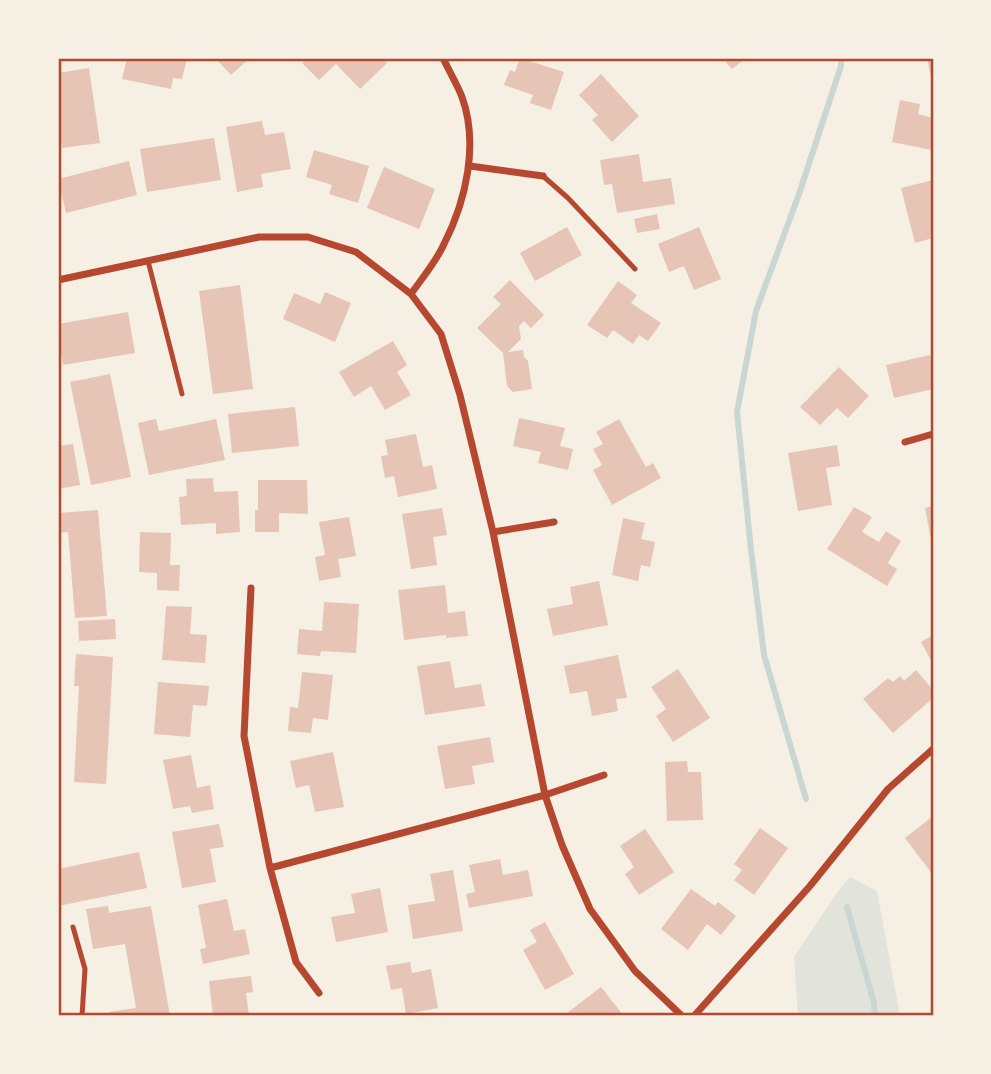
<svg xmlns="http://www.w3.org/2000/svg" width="991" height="1074" font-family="Rubik,sans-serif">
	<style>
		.green { fill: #e2e4dc }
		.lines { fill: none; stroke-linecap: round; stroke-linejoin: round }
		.stream { stroke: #c9d6d2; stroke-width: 6 }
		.building { fill: #e6c5b7 }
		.service { stroke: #b5482f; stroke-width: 5 }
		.minor { stroke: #b5482f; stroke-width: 7 }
		.neatline { fill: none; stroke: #b5482f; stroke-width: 2.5 }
	</style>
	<rect width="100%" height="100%" fill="#f6efe4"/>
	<path class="green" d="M850 877 877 891 900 1016H798L794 957 836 894Z"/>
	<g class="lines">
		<path class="stream" d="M806 799 764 655 751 550 737 412 756 311 799 194 841 66V58
			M847 907 874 1003 875 1016"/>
	</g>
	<path class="building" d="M127 58H187L182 79 173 78 171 89 122 79Z
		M215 58H250L231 75Z
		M307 58H382L387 63 360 89 336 64 319 80 302 63Z
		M520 58 564 72 551 110 530 103 533 95 504 85 510 70 515 72Z
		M722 58H746L732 69Z
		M927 58H933V82H932Z
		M89 68 100 143 62 148 58 121V73Z
		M601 74 639 116 612 142 592 120 598 115 579 95Z
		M900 100 920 104 918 114 933 118 932 150 892 142Z
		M262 121 265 135 284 132 291 169 261 174 263 187 237 192 226 127Z
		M214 138 221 180 147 192 140 149Z
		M314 150 369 166 358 203 329 194 332 185 306 177Z
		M639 154 643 182 671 178 675 204 617 213 612 184 604 185 600 160Z
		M129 161 137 195 66 213 58 179Z
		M384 167 435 189 419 229 367 208Z
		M933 180V238L915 243 901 188Z
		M657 214 660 229 637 233 634 219Z
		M567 227 582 255 535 281 520 253Z
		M699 227 721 279 694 290 684 266 669 272 658 244Z
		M510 280 544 315 531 328 524 321 519 326 521 339 508 352 523 350 524 357 528 361 532 389 513 392 507 386 503 353 477 328 501 304 493 297Z
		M618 281 637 295 631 303 661 323 648 341 639 335 633 344 613 330 607 338 587 325Z
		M240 285 253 389 213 394 199 291Z
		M325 292 351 303 335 342 283 319 294 293 320 304Z
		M128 312 135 353 63 365 58 336V324Z
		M393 341 407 365 397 372 411 395 385 410 371 386 354 397 339 372Z
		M930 355 933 366V389L894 398 886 365Z
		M839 367 869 396 848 418 837 408 820 425 800 407Z
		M110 374 131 477 91 485 70 382Z
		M295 407 299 446 232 453 228 414Z
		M519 418 565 428 560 446 573 449 568 470 538 463 541 452 513 446Z
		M156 419 159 431 216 419 225 460 149 475 138 423Z
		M619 419 646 467 653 463 661 478 612 505 593 470 602 465 593 449 603 444 596 432Z
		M416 434 423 467 432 465 437 489 398 497 394 476 385 478 381 456 388 455 385 440Z
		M73 444 80 485 58 489V446Z
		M837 445 840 466 826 468 832 505 798 511 788 453Z
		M213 478 214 492 238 491 240 532 216 534V523L181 525 179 497 187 496 186 479Z
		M258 480H307L308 514 279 513V532H255V510H258Z
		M933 506V545H932L925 508Z
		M854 507 872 517 862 532 879 542 886 531 901 541 888 563 897 569 887 586 827 549Z
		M442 508 447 535 433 537 437 565 411 569 402 514Z
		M98 510 107 616 75 618 68 532 58 533V513Z
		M349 517 356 556 338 559 341 577 319 581 315 557 325 555 319 522Z
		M623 518 645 523 641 539 655 542 650 567 641 565 638 581 612 575Z
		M140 532 171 533 170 565H180L179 591 157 590V573L139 572Z
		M599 581 608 625 553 636 547 609 573 604 570 587Z
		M445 585 448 613 465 611 468 636 446 638V635L404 640 398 590Z
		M324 602 359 604 356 653 321 651 320 656 297 654 299 629 322 631Z
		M166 606 192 607 190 634 207 635 205 663 162 660Z
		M115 619 116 639 79 641 78 621Z
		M933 635V664L921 642Z
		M76 654 113 657 106 784 74 782 79 686H74Z
		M618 655 627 698 616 699 618 711 592 716 587 691 570 694 564 666Z
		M450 661 455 688 481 684 485 706 425 715 417 666Z
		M678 669 710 718 673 742 656 716 666 709 651 687Z
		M916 670 933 690V698L893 733 863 699 888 678 893 682 900 676 904 681Z
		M302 672 333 675 328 720 313 718 311 733 288 731 290 707 298 708Z
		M158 682 209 686 207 706 193 705 190 737 154 734Z
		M58 723H61V756H58Z
		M490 737 494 762 472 766 475 784 445 789 437 746Z
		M333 752 344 807 315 812 309 785 296 788 290 761Z
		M191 755 197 788 210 785 214 809 192 813 190 806 173 809 163 760Z
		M687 761 688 772H701L703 820 667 821 665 762Z
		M933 816V875L905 838Z
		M219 824 224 847 210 849 216 882 182 888 172 832Z
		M760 828 788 848 754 895 734 880 742 870 734 864Z
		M645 829 674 872 639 895 625 874 634 867 620 846Z
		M139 852 147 888 58 906V869Z
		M500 859 503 875 528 870 533 896 469 908 466 894 475 892 469 865Z
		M453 870 463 931 413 939 408 905 435 901 430 874Z
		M380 888 388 932 336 942 331 917 355 913 351 894Z
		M691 889 715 906 718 902 736 916 721 935 707 924 688 950 661 929Z
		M227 899 234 931 245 929 250 954 203 964 200 949 206 948 198 905Z
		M108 906 109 913 151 906 170 1016H110L109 1012 136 1008 125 944 93 949 86 909Z
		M545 922 574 974 545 990 523 950 537 942 530 930Z
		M410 962 412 973 431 969 438 1008 406 1014 402 988 391 990 386 966Z
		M251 976 253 992 246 993 249 1016H213L209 981Z
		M601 987 624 1016H563Z"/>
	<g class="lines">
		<path class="service" d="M543 176 568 198 635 269
			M148 261 182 394
			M73 927 85 969 82 1016"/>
		<path class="minor" d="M470 166 543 176
			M58 280 259 237H308L356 252 411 294 441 334 460 395 493 532 545 795 562 845 590 909 635 971 682 1016
			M411 294C422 278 436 262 444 244 466 201 479 144 462 97 457 84 449 71 443 58
			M905 442 933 434
			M493 532 554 522
			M251 588 244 736 270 868 296 962 319 993
			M270 868 545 795 604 775
			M694 1016 810 886 888 789 933 749"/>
	</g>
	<rect width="991" height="1074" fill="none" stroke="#f6efe4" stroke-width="119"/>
	<rect x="60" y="60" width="872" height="954" class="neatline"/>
</svg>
